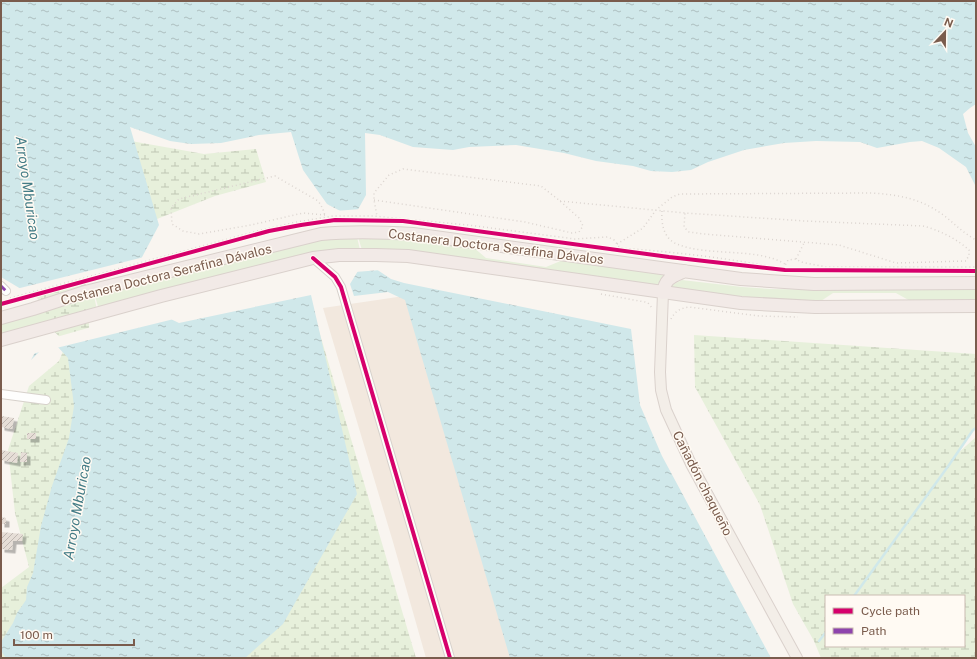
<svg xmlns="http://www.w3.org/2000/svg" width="977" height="659" font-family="'Public Sans',sans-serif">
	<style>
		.residential { fill: #f2e8de }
		.green { fill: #e7f0db }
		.wetland { fill: url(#wetland-marsh); fill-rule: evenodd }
		.water { fill: url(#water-ripples) }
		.pier { fill: #f9f5f0 }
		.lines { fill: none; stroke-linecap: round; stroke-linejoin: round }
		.stream { stroke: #d0e8ea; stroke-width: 2.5 }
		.building { fill: url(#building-hatch); filter: url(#shadow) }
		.minor-casing { stroke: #d7d1cb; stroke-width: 10 }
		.major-casing { stroke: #dad1cc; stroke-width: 12 }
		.highway-casing { stroke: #dad1cc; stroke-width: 14 }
		.path { stroke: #dcd5d0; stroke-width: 1.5; stroke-dasharray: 1 3; stroke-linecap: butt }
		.minor { stroke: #fefefd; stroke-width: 8 }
		.major { stroke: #f3eee8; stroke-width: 10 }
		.highway { stroke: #f2eae7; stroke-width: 12 }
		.quiet { stroke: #8e44ad; stroke-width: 3; stroke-dasharray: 6 3; stroke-linecap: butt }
		.cycleway-casing { stroke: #fffaf3; stroke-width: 6 }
		.cycleway { stroke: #d6006c; stroke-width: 4 }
		.labels { text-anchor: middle; stroke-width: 3; stroke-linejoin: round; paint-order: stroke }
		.street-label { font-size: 13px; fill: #7a5c4d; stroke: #fffaf3 }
		.water-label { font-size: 14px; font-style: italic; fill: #437c86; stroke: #fffaf3 }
	</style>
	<defs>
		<pattern id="wetland-marsh" width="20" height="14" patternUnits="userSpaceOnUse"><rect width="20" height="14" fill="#e7f0db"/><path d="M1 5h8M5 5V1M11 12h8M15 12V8" fill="none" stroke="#c0c6b4"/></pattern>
		<pattern id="water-ripples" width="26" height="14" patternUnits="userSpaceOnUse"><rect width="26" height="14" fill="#d0e8ea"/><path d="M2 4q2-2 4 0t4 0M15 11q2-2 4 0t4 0" fill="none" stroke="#aebfc0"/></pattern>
		<pattern id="building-hatch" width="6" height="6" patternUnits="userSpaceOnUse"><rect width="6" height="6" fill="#e6ded7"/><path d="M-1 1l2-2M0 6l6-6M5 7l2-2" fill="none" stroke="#bfb7b1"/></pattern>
		<filter id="shadow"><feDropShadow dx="3.5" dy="3.5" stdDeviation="0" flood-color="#0004"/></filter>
	</defs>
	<rect width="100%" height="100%" fill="#f9f5f0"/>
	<path class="residential" d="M411 295 517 658H426L393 542 323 308Z"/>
	<path class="green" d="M387 236 473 247 486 258 546 267 563 260 664 274 657 286 362 250 358 237Z
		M357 237 360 250 289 258 257 266 99 310 95 296 252 254 314 240Z
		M682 280 742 287 770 289 846 290 976 288V302H912L896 293H833L821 301 805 303 671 289 670 286Z
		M94 296 97 310 1 336V322Z"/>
	<path class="wetland" d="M13 120 204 154 256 149 266 182 215 196 152 221 85 275 90 338 179 658H1V588L29 567 15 513 8 450 29 386 59 361 66 344 52 329 43 305 29 289Z
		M311 304 416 658H197Z
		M694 335 976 354V428L973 430 957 454 976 437V658H821L814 641 793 604 760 505 695 387ZM826 596H964V646H826Z"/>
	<path class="water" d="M1 1H976V104L970 108 963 114 968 133 976 147V187L966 167 939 148 922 141 910 142 877 148 860 142 816 141 784 143 744 150 708 162 691 170 672 172 651 171 633 166 596 161 564 153 516 145 469 147 453 150 413 147 380 135 365 133 366 195 356 213 346 214 327 204 303 170 291 132 259 135 221 143 191 144 170 141 130 127 159 225 140 261 26 292 1 277Z
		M370 265 391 279 404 283 631 329 640 405 662 456 771 658H510L405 300 388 292 354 296 350 284 361 266Z
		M311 295 357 494 283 624 245 658H6L1 651V642L13 623 17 613 26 600 27 587 33 573 41 526 52 486 69 438 74 406 68 358 57 346 43 348 31 360 40 343 154 311 179 323Z"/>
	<path class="pier" d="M361 209 357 215 346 216 335 211Z
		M144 257 140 263 27 294 16 289Z
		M370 263 381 270 355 272 360 264Z
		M154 309 174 319 32 354 39 342Z"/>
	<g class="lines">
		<path class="stream" d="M854 596 949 465 973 430 976 428
			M819 641 826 632"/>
	</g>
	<path class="building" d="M1 416 14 418 12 429 1 427Z
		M27 433H36V439H27Z
		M1 450 18 453 17 463 1 460Z
		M21 452 27 453V462H20Z
		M1 517 6 518V524H1Z
		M1 532 23 534 22 541H13L12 550 1 549Z"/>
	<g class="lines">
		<defs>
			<path id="minor" d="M313 258 335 277 341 287 450 658
				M1 286 6 291
				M1 394 46 400"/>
			<path id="major" d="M663 293 660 372 661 390 666 410 691 464 797 658"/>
			<path id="highway" d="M663 293C665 278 672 277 685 271
				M1 318 33 309 85 292 321 234C352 231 382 232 413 234L741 279 814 284 976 283
				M1 340 161 296 313 258 339 255H376L408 256 741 303 815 307 976 306"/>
		</defs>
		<use href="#minor" class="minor-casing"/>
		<use href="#major" class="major-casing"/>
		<use href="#highway" class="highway-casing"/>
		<path class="path" d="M374 200 525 222 572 233 579 232 583 226 579 218 560 201 541 186 403 169 389 175 374 193V200L377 216
			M560 201 685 213 805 221 923 226C939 230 957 239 969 250V255L966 261 896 263 839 245 704 234 689 232 684 227 685 213
			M662 211C661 224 664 239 677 244 708 257 757 247 785 264
			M325 215 303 213 251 225 199 234 183 231 172 224 171 208 179 199 275 176 318 201C322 206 324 211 325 217
			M617 244 643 228 656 210 672 197 680 194 872 193C899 195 919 198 942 214 954 223 963 233 976 240
			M796 259 804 243
			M601 294 645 302 648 303 653 309
			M10 298 261 230 297 222 333 216H373L468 225 575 239 608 237 614 240 620 248C675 252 729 258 783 269L788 260 796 259 801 262 826 267H976
			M671 319C675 311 681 308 689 307L759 316 798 317"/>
		<use href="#minor" class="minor"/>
		<use href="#major" class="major"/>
		<use href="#highway" class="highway"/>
		<path class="quiet" d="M1 286 6 291"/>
		<defs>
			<path id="cycleway" d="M313 258 335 277 341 287 450 658
				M1 304 269 231 301 225 335 220 403 221 669 257 785 270 976 271"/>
		</defs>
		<use href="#cycleway" class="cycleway-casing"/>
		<use href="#cycleway" class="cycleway"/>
	</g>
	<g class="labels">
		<g class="street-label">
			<text transform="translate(496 246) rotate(7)" y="5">Costanera Doctora Serafina Dávalos</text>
			<text transform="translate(166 274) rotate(-14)" y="5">Costanera Doctora Serafina Dávalos</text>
			<text transform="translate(703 483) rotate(63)" y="5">Cañadón chaqueño</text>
		</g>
		<g class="water-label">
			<text transform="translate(28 188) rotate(82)" y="5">Arroyo Mburicao</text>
			<text transform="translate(77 508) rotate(-80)" y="5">Arroyo Mburicao</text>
		</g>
	</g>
	<rect width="977" height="659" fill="none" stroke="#7a5c4d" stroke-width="4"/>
	<rect x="825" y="595" width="140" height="52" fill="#fffaf3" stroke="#cabbb1"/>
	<rect x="833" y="608" width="20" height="6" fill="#d6006c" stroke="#cabbb1"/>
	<text x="861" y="615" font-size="12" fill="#7a5c4d">Cycle path</text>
	<rect x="833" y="628" width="20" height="6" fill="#8e44ad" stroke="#cabbb1"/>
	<text x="861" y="635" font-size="12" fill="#7a5c4d">Path</text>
	<g transform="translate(945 32) rotate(22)" stroke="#fffaf3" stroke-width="3" paint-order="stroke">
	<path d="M0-3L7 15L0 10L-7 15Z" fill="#7a5c4d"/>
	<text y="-6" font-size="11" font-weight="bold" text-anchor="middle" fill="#7a5c4d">N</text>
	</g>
	<path d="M14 639v6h120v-6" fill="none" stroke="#7a5c4d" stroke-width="2"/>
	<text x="20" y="639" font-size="12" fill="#7a5c4d" stroke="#fffaf3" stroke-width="3" paint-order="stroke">100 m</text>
</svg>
